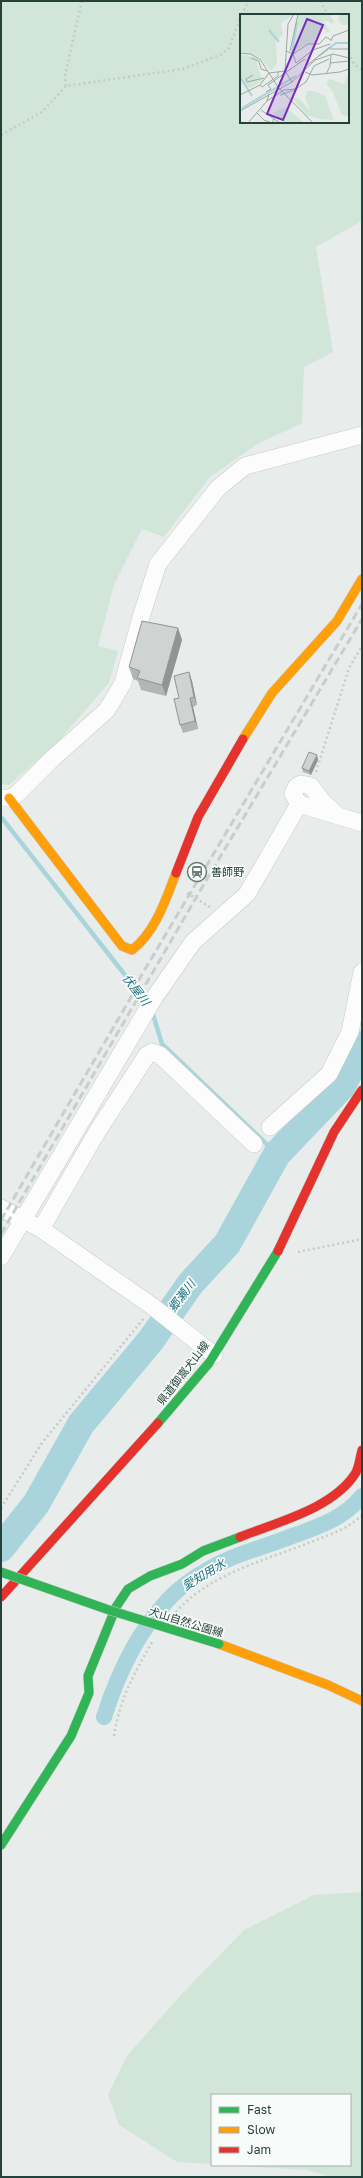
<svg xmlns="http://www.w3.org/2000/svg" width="363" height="2178" font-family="'Golos Text','Noto Sans JP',sans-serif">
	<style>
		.green { fill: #d1e6d8; fill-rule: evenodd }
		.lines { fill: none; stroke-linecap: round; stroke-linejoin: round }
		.stream { stroke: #a9d4db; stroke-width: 4.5 }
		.canal { stroke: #a9d4db; stroke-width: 16 }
		.river { stroke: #a9d4db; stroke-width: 28 }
		.street-casing { stroke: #c5cac8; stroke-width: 18 }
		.fast-casing { stroke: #c3cbc8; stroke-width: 10 }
		.slow-casing { stroke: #c3cbc8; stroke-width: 10 }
		.jam-casing { stroke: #c3cbc8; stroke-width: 10 }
		.path { stroke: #c3ccca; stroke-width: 2.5; stroke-dasharray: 2 3; stroke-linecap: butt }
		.street { stroke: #fcfcfc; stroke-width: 17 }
		.fast { stroke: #30b455; stroke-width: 9 }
		.slow { stroke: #ff9f0a; stroke-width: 9 }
		.jam { stroke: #e5322d; stroke-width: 9 }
		.rail { stroke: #c9cdcc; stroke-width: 3; stroke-dasharray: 8 4; stroke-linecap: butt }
		.fast-bridge-casing { stroke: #c3cbc8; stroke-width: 10; stroke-linecap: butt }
		.fast-bridge { stroke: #30b455; stroke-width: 9 }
		.wall { fill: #b2b6b5 }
		.shaded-wall { fill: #919493 }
		.building { fill: #cfd4d2; stroke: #919493 }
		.labels { text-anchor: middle; stroke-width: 3.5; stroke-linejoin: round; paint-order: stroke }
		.poi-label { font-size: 11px; fill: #24423a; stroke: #f7fbf9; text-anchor: start }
		.street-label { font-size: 11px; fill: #24423a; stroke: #f7fbf9 }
		.water-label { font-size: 12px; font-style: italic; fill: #1c6f80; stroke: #f7fbf9 }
		.inset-river { fill: none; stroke: #a9d4db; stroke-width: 2 }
		.inset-road { fill: none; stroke: #9aa9a4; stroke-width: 1 }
		.view { fill: #7b2cbf; fill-opacity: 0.15; stroke: #7b2cbf; stroke-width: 2 }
		.inset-edge { fill: none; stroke: #24423a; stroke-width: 2 }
	</style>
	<rect width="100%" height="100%" fill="#e8edeb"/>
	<path class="green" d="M1 1H362V55L360 58 362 61V221L316 247 333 352 304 367 302 423 256 445 210 477 164 537 142 529 114 585 98 646 118 651 109 683 56 744 9 785 1 784ZM241 15H348V122H241Z
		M362 1892V2177H331L307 2170 224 2165H350V2095H212V2164L177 2162 119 2125 108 2095 126 2057 179 1997 244 1930 314 1895Z"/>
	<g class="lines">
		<path class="stream" d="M1 817 147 1003
			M152 1011 162 1044 277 1154"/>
		<path class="canal" d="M104 1717C117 1676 137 1633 167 1601 181 1585 200 1574 218 1564 239 1553 264 1547 287 1538 314 1528 343 1520 362 1496"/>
		<path class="river" d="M1 1548 36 1504 81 1424 151 1340 191 1283 227 1244 277 1154 342 1086 362 1045"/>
		<defs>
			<path id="street" d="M1 798H9L16 795 53 758 107 710 123 683 141 617 158 564 218 488 245 466 362 435
				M337 815 322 801 311 786 301 784 296 787 293 794 299 804 362 823
				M270 1127 329 1074 350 1032 362 972
				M1 1208 41 1229 152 1306 214 1355
				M41 1229 97 1132 147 1055 152 1052 160 1055 254 1144
				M1 1257 154 998 193 942 247 894 299 804"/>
			<path id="fast" d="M158 1423 209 1363 278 1251
				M1 1845 71 1736 89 1693 88 1676 116 1607 128 1589 150 1576 182 1564 203 1551 240 1537"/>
			<path id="slow" d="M243 739 272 693 337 621 362 579
				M9 798 122 946 132 950C155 933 166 899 176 873
				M219 1644 328 1685 362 1701"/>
			<path id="jam" d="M176 873 198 817 243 739
				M278 1251 334 1132 362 1090
				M240 1537C277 1522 332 1509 355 1474 359 1468 360 1457 362 1450
				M1 1597 158 1423"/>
		</defs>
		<use href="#street" class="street-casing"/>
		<use href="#fast" class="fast-casing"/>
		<use href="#slow" class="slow-casing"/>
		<use href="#jam" class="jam-casing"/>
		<path class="path" d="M320 1 328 15
			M242 15 248 1
			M348 53 355 65 362 70
			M66 86 65 75 82 1
			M1 135 42 112 66 86 183 69 222 54 229 48 241 16
			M316 772 349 668 362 646
			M187 893 210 907
			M298 1252 362 1239
			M1 1508 42 1443 144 1318
			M176 1612C209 1574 266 1560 311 1542 329 1535 348 1529 362 1515
			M114 1736C120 1698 133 1676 152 1642"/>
		<use href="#street" class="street"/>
		<use href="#fast" class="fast"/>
		<use href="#slow" class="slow"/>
		<use href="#jam" class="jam"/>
		<path class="rail" d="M1 1220 130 999 141 976 362 604
			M1 1234 204 884 362 619"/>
		<defs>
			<path id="fast-bridge" d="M1 1572 109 1610 219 1644"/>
		</defs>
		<use href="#fast-bridge" class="fast-bridge-casing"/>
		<use href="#fast-bridge" class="fast-bridge"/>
	</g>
	<path class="wall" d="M178 628 182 640 166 696 141 690 138 681 133 679 129 667Z
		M189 672 192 681 197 705 193 707 198 729 183 733 180 725 179 698Z
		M317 755 318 760 311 775 303 772 302 768Z"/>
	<path class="shaded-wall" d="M178 628 182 640 166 696 162 685Z
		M189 672 192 681 197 705 194 697Z
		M190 698 193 707 198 729 195 721Z
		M317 755 318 760 311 775 309 771Z"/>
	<path class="building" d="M142 621 178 628 162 685 137 678 140 671 129 667Z
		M189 672 194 697 190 698 195 721 180 725 174 699 179 698 174 676Z
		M309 752 317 755 309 771 302 768Z"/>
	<defs>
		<symbol id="station-ring" viewBox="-11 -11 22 22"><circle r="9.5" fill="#f7fbf9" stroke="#697e78" stroke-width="1.5"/><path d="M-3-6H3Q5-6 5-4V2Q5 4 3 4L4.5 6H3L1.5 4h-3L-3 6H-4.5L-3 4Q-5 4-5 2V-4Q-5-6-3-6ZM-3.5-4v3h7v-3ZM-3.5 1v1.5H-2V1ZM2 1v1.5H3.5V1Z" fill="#697e78"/></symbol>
	</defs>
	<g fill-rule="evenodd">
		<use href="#station-ring" x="186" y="861" width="22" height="22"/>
	</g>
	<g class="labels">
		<g class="poi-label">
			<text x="211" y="876">善師野</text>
		</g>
		<g class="street-label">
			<text transform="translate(183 1373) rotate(-52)" y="4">県道御嵩犬山線</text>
			<text transform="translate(186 1622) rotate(17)" y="4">犬山自然公園線</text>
		</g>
		<g class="water-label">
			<text transform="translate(136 990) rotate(52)" y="4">伏屋川</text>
			<text transform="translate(182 1296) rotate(-53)" y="4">郷瀬川</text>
			<text transform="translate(204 1575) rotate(-31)" y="4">愛知用水</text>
		</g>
	</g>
	<g transform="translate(240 14)">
		<rect width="109" height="109" fill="#e8edeb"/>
		<path d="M98 5a6 6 0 1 1 12 0a6 6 0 1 1-12 0ZM0 0H54L41 9 43 21 36 26 37 49 31 57 20 43 0 38ZM58 0H89L94 7 92 10 88 7H83L90 17 85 19 86 16 82 14 81 21H77L73 29 64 31 53 39ZM0 40 18 44 17 51 23 67 10 74 4 71 0 63ZM109 58V103L102 101 93 78 86 69 89 65 104 70ZM67 77H75L85 82 94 106 80 105 66 101 61 95 52 84H58L70 96 65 84ZM46 93 63 108 67 109H46L33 99Z" fill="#d1e6d8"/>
		<path class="inset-river" d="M29 16 39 28M52 38 57 8M79 42 96 29H109M0 63 12 82M40 81 57 75M2 94 56 62"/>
		<path class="inset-road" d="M91 27 93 22 109 16M90 35H109M46 37 53 40 68 30H79L86 23 91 26M50 37 58 0M0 39 10 40 20 45 38 73 73 109M53 40 56 49 73 36 90 30M11 44 19 47 21 55 27 57M90 49 109 47M66 52 90 33M65 58 72 61 100 58 109 55M86 60 90 52 91 41M13 61 6 65 7 68 24 64M52 68 45 57 48 10 54 0M20 71 22 73 38 62V58M26 78 31 75 28 71 65 45M0 81 20 71 29 59 45 57M27 87 44 76 56 75 66 68 74 52 89 45M21 96 40 109M0 97 52 68 75 46 93 40 109 44M17 99 24 106 32 109 34 105M8 109 27 87 29 80"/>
		<path class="view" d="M67 5 83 11 43 106 27 100Z"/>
		<rect width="109" height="109" class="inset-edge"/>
	</g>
	<rect width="363" height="2178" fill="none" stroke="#24423a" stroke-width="4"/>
	<rect x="211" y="2094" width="140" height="72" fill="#f7fbf9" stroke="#a3b1ad"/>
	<rect x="219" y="2107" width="20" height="6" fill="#30b455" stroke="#a3b1ad"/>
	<text x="247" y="2114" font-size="12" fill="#24423a">Fast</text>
	<rect x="219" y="2127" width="20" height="6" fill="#ff9f0a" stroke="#a3b1ad"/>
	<text x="247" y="2134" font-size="12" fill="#24423a">Slow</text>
	<rect x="219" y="2147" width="20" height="6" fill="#e5322d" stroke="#a3b1ad"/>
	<text x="247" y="2154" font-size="12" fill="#24423a">Jam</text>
</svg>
